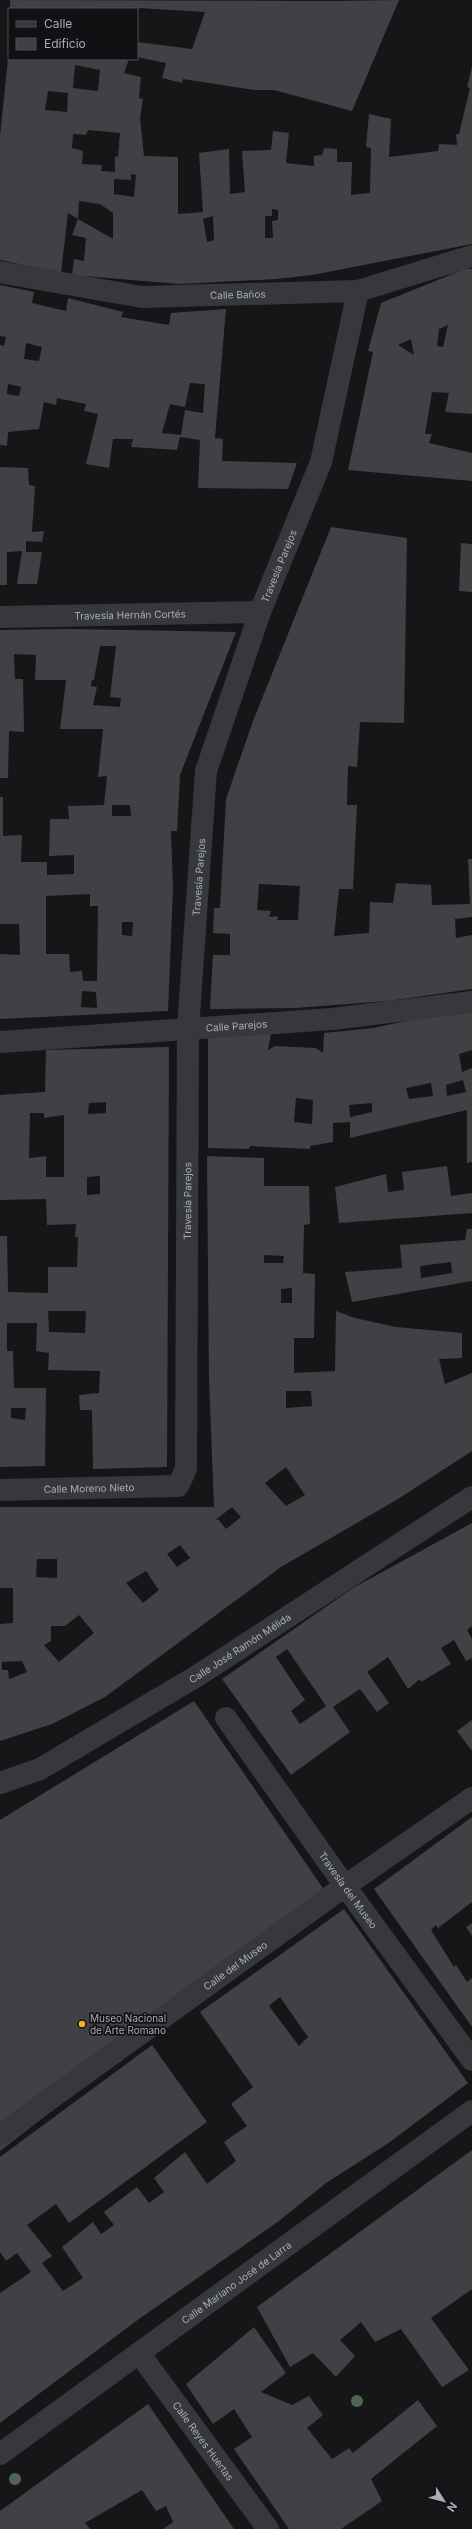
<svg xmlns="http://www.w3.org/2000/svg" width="472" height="2529" font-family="Inter,sans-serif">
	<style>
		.building { fill: #404145; fill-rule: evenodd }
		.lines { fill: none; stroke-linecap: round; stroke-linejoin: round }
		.minor { stroke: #37383d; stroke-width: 22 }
		.tree { fill: #506452 }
		.poi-dot { fill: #f2b134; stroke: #111113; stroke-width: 1.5 }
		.labels { text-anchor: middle; stroke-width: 3.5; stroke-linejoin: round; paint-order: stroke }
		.street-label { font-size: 10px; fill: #a8adb8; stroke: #111113 }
		.poi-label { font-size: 10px; fill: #a8adb8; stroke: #111113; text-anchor: start }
	</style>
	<rect width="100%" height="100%" fill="#161618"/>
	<path class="building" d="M10 0 335 1 399 0 352 111 274 90H254L183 79 182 83 162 78 166 63 137 57V42L192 49 205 12 139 8 137 13V9H10Z
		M9 49V59H129L124 73 141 77 139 98 143 99 140 118 144 156 178 157V214L203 212 199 153 229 149 230 194 245 192 242 151 271 150 273 131 289 133 286 163 314 166V156L322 155 324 148 337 149V162H352L351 195 370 193 371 148 366 147 369 114 391 119 389 157 438 151 439 144 457 145 456 134H459L470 88 467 87 472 66V244L312 275 276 279 179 284 72 275 74 259 84 261 86 238 72 235 78 219 113 239V213L100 204 79 201 78 219 68 213 61 273 0 260V136ZM75 65 100 70 98 91 73 88ZM48 91 68 93 67 112 45 110ZM88 130 120 133 118 157 115 156V172L101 171 102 165 82 164 83 151 72 148 73 134 86 135ZM131 174 136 175 134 197 114 194V179L131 180ZM272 209 278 210V220L272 221 273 238H265V216H272ZM213 216 214 240 207 242 203 219Z
		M465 269H472V414L445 412 449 393 432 392 425 434H432L429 443 472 453V481L348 470 373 352 368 351 381 303ZM448 325 443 347 437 346 439 329ZM411 339 414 355 398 345Z
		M0 285 34 292 32 303 66 311 68 298 123 312 121 317 169 325 171 313 226 309 215 438 223 439 222 461 297 463 288 489 198 488 200 440 180 437 177 450 131 447 133 439H113L109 468 86 464 98 414 84 411 86 404 57 398 56 405 44 402 39 429 8 432 7 446 0 445V345L4 346 6 337 0 336ZM26 343 42 347 39 361 24 359ZM190 383 205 384 203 413 185 410 181 435 162 433 170 404 185 407ZM8 384 21 387 19 396 7 394Z
		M0 467 28 468 29 485 35 486 32 532 44 531 42 542 26 541V552H42L37 584H17L22 551 7 552V585H0Z
		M331 527 407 538 404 723 360 722 357 767 348 766 347 805H357L353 889H339L334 936 369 933 370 902 393 903 396 883 431 885 432 905 470 904 468 859H472V917L455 919 456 938 472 935V989L388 1001 295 1008 210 1009 213 955H230V934L213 933 214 908H220L226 799 253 721ZM259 884 300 886 298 920H277L278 916 269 917 271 911 257 910Z
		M461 543 472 544V592L459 591Z
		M72 629 236 632 180 775 177 831H171L173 889 168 1011 0 1019V954L20 955 19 924H0V797H3V836L22 835 21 862H47V875L74 874V855L49 856 50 819H69L68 806 104 805 107 776 98 777 103 729H60L66 680H35L36 655 14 654 15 679H23L24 732 9 731 8 778H0V630ZM100 646H116L110 697 121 698 120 707 93 705 97 687 91 686 92 680H94ZM112 805H130L131 816H112ZM90 894V906H98L97 981H83L82 971 70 972 69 954H46V896ZM122 922H133L132 936 122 935ZM82 991 96 992 97 1008 81 1007Z
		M472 1007V1050L459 1054 462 1072 472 1068V1162L467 1163V1110L350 1138V1122L333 1123V1142L310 1146V1149L250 1146 249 1149 208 1148V1035L271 1034 268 1050 275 1046 316 1048 323 1053 324 1033 373 1028ZM463 1080 466 1092 447 1096 446 1085ZM431 1083 433 1096 409 1099 406 1088ZM296 1098 313 1100 312 1124 294 1122ZM372 1103V1112L350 1117 349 1105Z
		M169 1047 167 1467 93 1469 92 1410H80L79 1395 99 1393 100 1371 48 1370 49 1353 36 1351 37 1323H7V1351H13L14 1388H46L45 1466 0 1467V1236H7L8 1292 48 1293V1267H77L78 1237H75L76 1224 47 1225 46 1199 0 1200V1095L45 1092 46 1050ZM106 1102V1113L88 1114 89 1103ZM30 1113H44V1118L64 1115V1177H46V1156L29 1158ZM100 1176V1194L87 1195V1177ZM48 1311H86L85 1333 49 1332ZM11 1408H26L25 1420 11 1418Z
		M207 1156 264 1158V1186H309L310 1224 304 1225 303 1273 315 1274 314 1338H294V1373L335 1371 336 1311 355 1318 396 1327 462 1333V1358L439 1359 445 1384 472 1373V1451L398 1499 281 1567 105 1697 52 1724 0 1741V1624L13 1623V1588H0V1507H214L209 1378ZM264 1255 284 1256 283 1263H264ZM292 1288V1303H281V1289ZM286 1391H311L312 1406 286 1408ZM286 1467 305 1495 286 1506 265 1483ZM232 1507 241 1517 226 1529 218 1519 214 1521ZM180 1545 190 1558 177 1567 167 1554ZM37 1559H57V1578L36 1577ZM146 1571 159 1590 143 1603 126 1583ZM79 1615 94 1633 59 1662 44 1645 51 1641V1626H65ZM22 1661 27 1672 9 1679 8 1670H2V1662Z
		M447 1166 451 1196 472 1193V1213L339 1223 335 1187 386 1174 388 1192 404 1190 402 1172Z
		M467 1229H472V1281L352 1302 345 1272 402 1268 400 1245 465 1240ZM451 1262 452 1273 421 1278 420 1266Z
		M472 1523V1626L467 1630 472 1639V1658L466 1661 454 1640 441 1648 451 1664 421 1682 420 1679 408 1689 388 1657 367 1672 389 1703 377 1712 360 1689 333 1707 350 1732 291 1775 222 1679 353 1588ZM287 1649 326 1706 300 1724 291 1711 305 1700 276 1657Z
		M194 1701 329 1897 0 2151V1820Z
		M472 1720V1751L457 1731Z
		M472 1817V1902L438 1928 436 1925 431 1930 454 1967 456 1965 467 1982 472 1978V2027L374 1889Z
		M344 1909 468 2083 390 2142 326 2183 279 2221 139 2319 0 2423V2293L31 2272 17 2253 6 2261 0 2252V2157L152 2045 207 2122 69 2223 56 2204 27 2225 52 2256 42 2263 63 2291 83 2278 62 2247 93 2222 101 2234 114 2225 104 2212 137 2187 149 2203 164 2192 154 2178 185 2152 207 2184 236 2161 224 2142 247 2126 231 2104 253 2087 200 2012ZM280 1997 308 2037 299 2046 269 2006Z
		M472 1923V1936L466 1927Z
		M472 2150V2289L431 2318 469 2370 442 2387 401 2329 375 2342 361 2322 340 2340 355 2356 336 2377 313 2353 290 2367 257 2307Z
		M254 2327 286 2373 261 2392 292 2405 309 2396 323 2415 307 2428 332 2459 349 2448 353 2453 418 2400 437 2426 371 2479 382 2501 341 2529H289L234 2449 252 2437 234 2409 213 2424 186 2384Z
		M148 2404 234 2529H163L173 2522 166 2506 156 2511 142 2490 85 2523 90 2529H0V2511Z"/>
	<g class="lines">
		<g class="minor">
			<path id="s1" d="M0 272 142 297 358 291 472 256"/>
			<path id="s2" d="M0 617 260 612"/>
			<path id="s3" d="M0 1042 332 1019 472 1002"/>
			<path id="s4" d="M0 1490 178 1486 186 1469 188 1029 206 771 260 612 321 462 358 291"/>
			<path id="s5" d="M226 1718 345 1886 472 2060"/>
			<path id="s6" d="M0 1783 40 1769 197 1676 472 1497"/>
			<path id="s7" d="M0 2135 345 1886 472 1798"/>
			<path id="s8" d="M139 2353 268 2529"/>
			<path id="s9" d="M0 2454 472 2111"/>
		</g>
	</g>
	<g class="tree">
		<circle cx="357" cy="2401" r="6"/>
		<circle cx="15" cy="2479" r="6"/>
	</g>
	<circle class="poi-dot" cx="82" cy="2024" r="4"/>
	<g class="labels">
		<g class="street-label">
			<text dy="4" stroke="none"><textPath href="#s1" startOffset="240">Calle Baños</textPath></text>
			<text dy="4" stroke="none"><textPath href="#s4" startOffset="1113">Travesía Parejos</textPath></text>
			<text dy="4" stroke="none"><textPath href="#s2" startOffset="130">Travesía Hernán Cortés</textPath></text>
			<text dy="4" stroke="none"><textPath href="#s4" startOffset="789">Travesía Parejos</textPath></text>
			<text dy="4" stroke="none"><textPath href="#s3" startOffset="237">Calle Parejos</textPath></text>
			<text dy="4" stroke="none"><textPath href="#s4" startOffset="465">Travesía Parejos</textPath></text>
			<text dy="4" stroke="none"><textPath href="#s4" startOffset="89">Calle Moreno Nieto</textPath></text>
			<text dy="4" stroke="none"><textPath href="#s6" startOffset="276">Calle José Ramón Mélida</textPath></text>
			<text dy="4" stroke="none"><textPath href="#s5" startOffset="211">Travesía del Museo</textPath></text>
			<text dy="4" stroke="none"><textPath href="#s7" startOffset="290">Calle del Museo</textPath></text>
			<text dy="4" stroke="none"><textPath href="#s9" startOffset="292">Calle Mariano José de Larra</textPath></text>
			<text dy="4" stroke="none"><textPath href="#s8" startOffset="109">Calle Reyes Huertas</textPath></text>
		</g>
		<g class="poi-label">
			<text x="90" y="2022">Museo Nacional<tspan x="90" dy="12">de Arte Romano</tspan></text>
		</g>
	</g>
	<rect x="8" y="8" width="130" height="52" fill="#111113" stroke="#4d4f55"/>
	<rect x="16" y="21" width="20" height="6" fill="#37383d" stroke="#4d4f55"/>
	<text x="44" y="28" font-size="12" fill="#a8adb8">Calle</text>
	<rect x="16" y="38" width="20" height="12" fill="#404145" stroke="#4d4f55"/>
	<text x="44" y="48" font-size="12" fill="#a8adb8">Edificio</text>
	<g transform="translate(444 2501) rotate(126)" stroke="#111113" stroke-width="3" paint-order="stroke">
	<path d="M0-3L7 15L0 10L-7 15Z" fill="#a8adb8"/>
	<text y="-6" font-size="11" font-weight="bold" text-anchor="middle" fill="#a8adb8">N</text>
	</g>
</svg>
